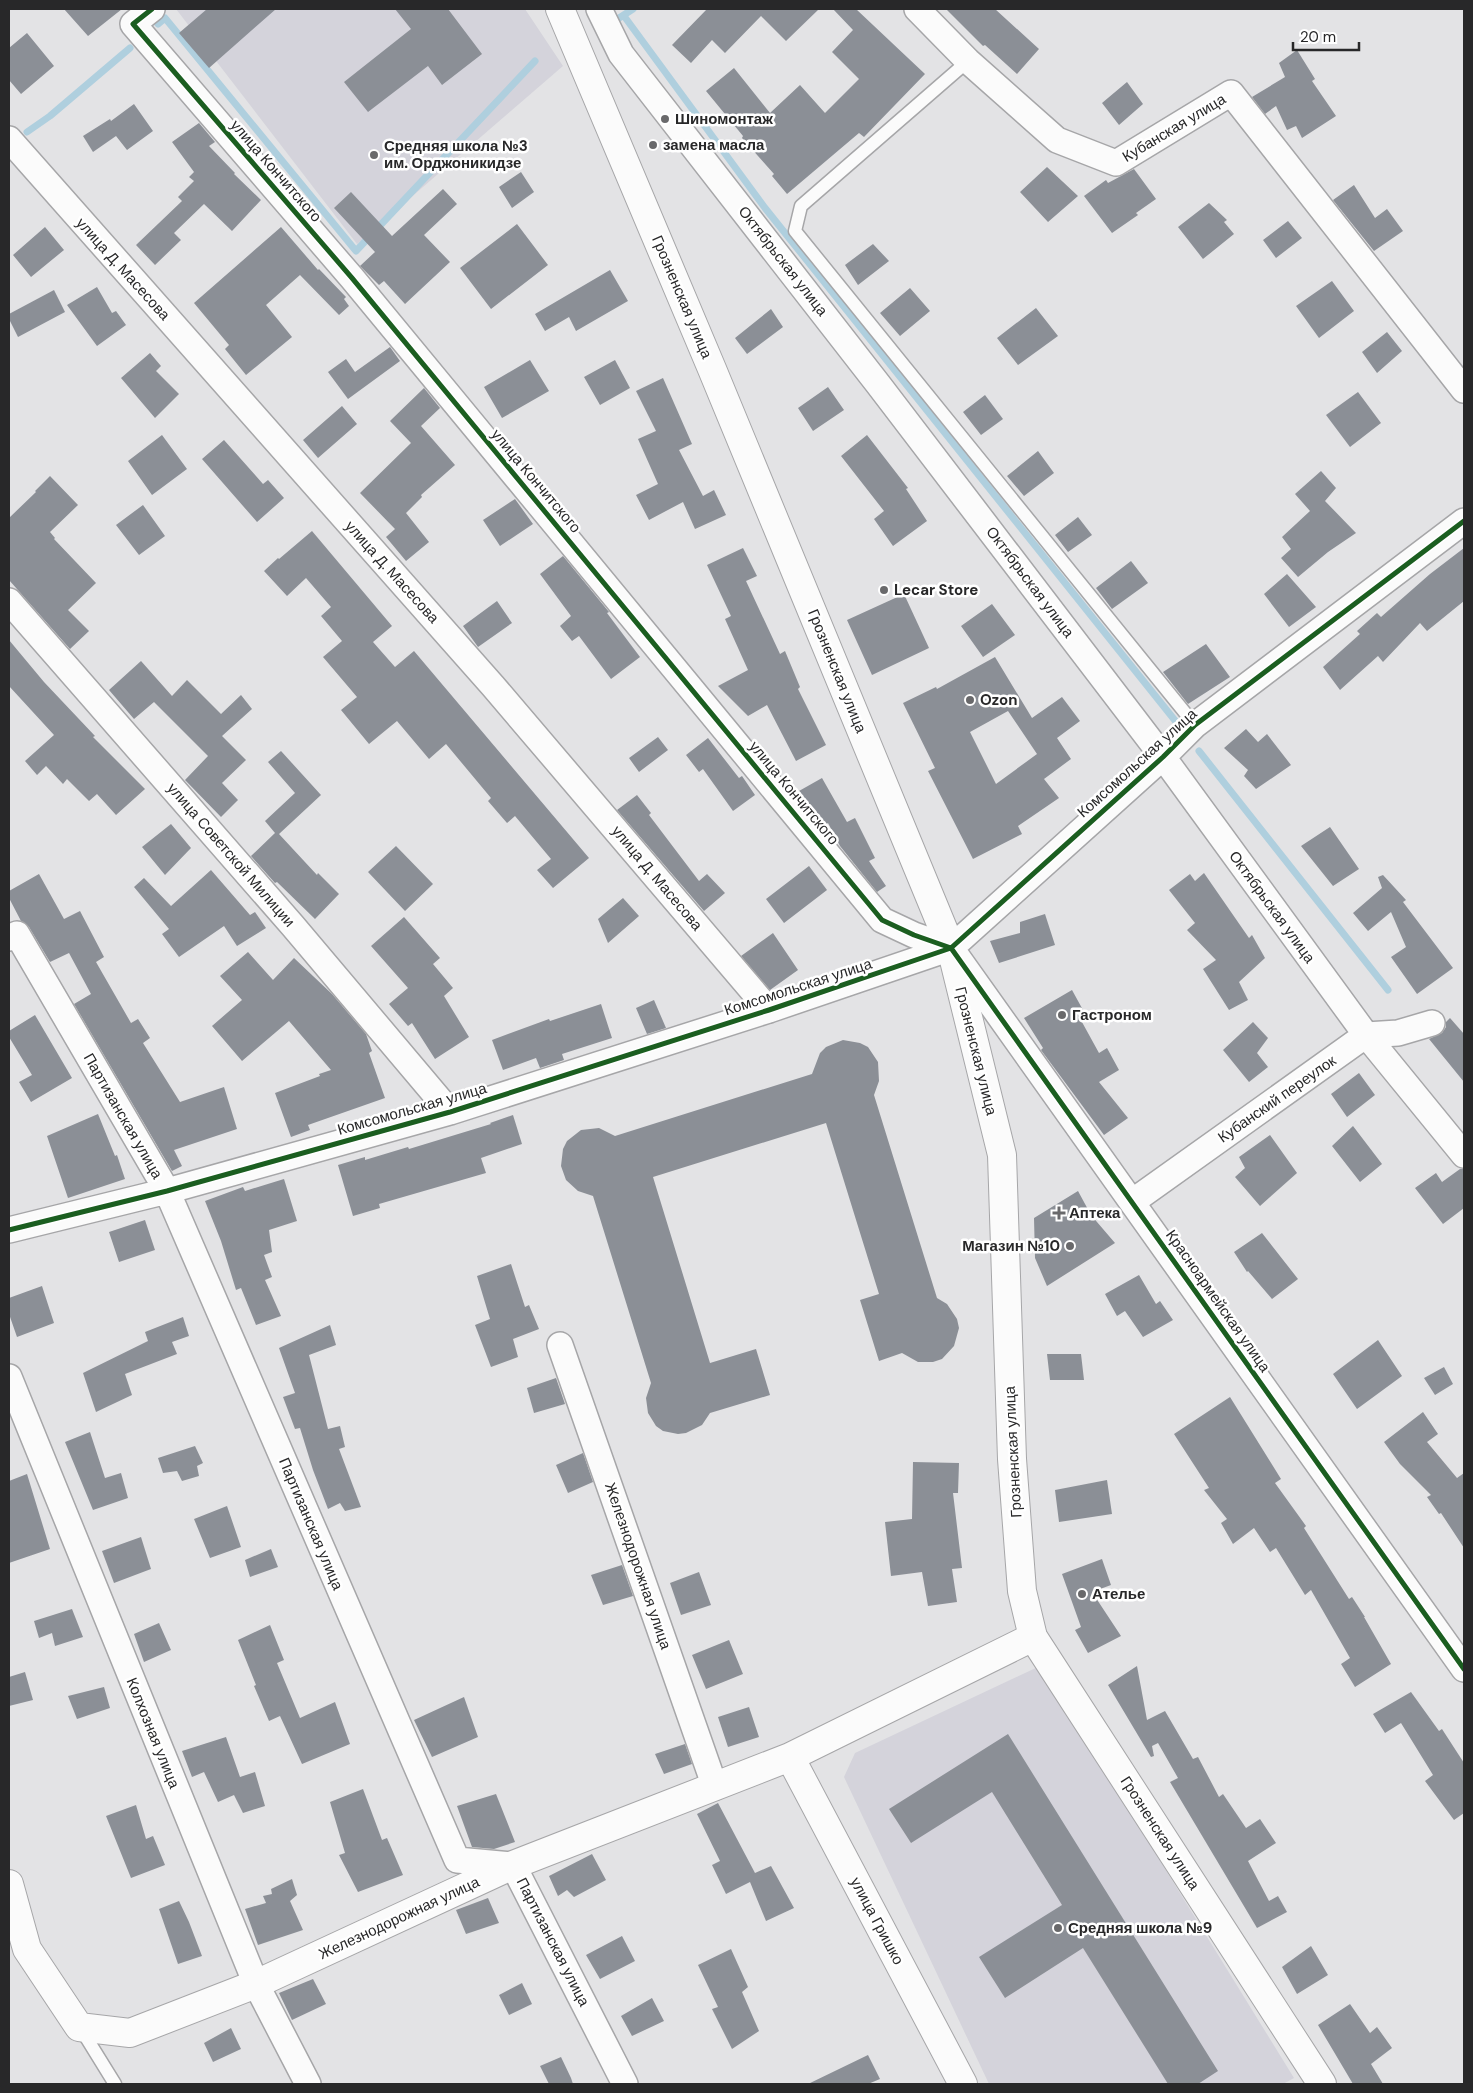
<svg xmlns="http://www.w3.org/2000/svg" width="1473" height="2093" font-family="'DM Sans',sans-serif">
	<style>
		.built { fill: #d4d3db }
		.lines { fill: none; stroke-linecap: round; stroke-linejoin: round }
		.stream { stroke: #afcfde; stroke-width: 7 }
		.building { fill: #8b8f96; fill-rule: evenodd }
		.service-casing { stroke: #a6a6a8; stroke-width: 15 }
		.minor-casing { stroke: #a6a6a8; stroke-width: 28 }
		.tertiary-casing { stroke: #a6a6a8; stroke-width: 30 }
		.primary-casing { stroke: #a6a6a8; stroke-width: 30 }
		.service { stroke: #fbfbfb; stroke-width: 12 }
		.minor { stroke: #fbfbfb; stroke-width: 25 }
		.tertiary { stroke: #fbfbfb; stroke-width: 28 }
		.primary { stroke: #fbfbfb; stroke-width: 28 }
		.cycleway-casing { stroke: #fff; stroke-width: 8 }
		.cycleway { stroke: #1b5e20; stroke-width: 5 }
		.poi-dot { fill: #69696b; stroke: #fff; stroke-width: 2 }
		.labels { text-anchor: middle; stroke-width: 5; stroke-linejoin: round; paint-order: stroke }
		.poi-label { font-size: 15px; font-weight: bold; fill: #282829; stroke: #fff; text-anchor: start }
		.street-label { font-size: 15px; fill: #282829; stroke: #fff }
	</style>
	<rect width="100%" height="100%" fill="#e3e3e5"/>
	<path class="built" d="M176 9H525L563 66 357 244Z
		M1040 1666 1294 2078 1283 2084H989L844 1777 855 1753Z"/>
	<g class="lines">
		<path class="stream" d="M624 16 765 208 1177 723
			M616 20 633 9
			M158 24 165 18 356 251 535 61
			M27 132 50 116 130 48
			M1199 751 1388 990"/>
	</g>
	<path class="building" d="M64 9H122L88 36Z
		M207 9H276L209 68 179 33Z
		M395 9H448L482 54 442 85 428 66 368 112 344 82 411 29Z
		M707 9H819L786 41 761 16 725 53 712 40 691 63 672 45Z
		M833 9H856L925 74 864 137 859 133 787 194 772 176 774 174 742 138 743 136 706 91 734 68 770 113 800 85 825 113 859 79 832 52 853 30Z
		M946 9H995L1039 49 1017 74 985 45 983 46Z
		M27 33 54 66 21 94 9 80V48Z
		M1297 50 1315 79 1312 81 1336 116 1302 138 1296 126 1287 130 1276 106 1265 114 1252 97 1285 77 1279 63Z
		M1127 82 1143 104 1119 125 1102 103Z
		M134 104 153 131 127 150 116 136 93 152 83 136 110 119 111 121Z
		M199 123 215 142 209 146 235 173 234 174 261 200 232 231 204 204 174 233 181 240 155 265 136 245 182 201 178 197 194 181 189 177 194 172 172 142Z
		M1047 167 1078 196 1048 222 1020 192Z
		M1134 169 1156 199 1136 213 1138 215 1112 233 1084 196 1106 180 1108 183Z
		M521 172 534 192 512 208 499 187Z
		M1354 185 1375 218 1387 209 1403 231 1374 251 1333 200Z
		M443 189 457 204 424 235 450 262 405 304 384 281 379 285 360 266 375 252 334 208 351 192 392 236Z
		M1209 203 1227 220 1224 222 1234 234 1203 259 1178 227Z
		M1288 221 1302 238 1276 258 1263 240Z
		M517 224 548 265 491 309 460 268Z
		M45 227 64 250 31 277 13 255Z
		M281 227 318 270 319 269 346 297 344 299 349 306 339 315 300 275 266 305 292 337 246 375 225 349 229 345 194 303Z
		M873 244 889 261 858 285 845 265Z
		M610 270 628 301 576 331 569 317 545 331 535 314Z
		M1332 281 1354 311 1319 338 1296 306Z
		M97 287 112 313 116 311 126 325 97 346 67 305Z
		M910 288 930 311 900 336 880 313Z
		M54 290 65 312 18 337 9 319V314Z
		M1036 308 1058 336 1018 365 997 338Z
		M771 309 783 327 747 354 735 338Z
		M1387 332 1402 351 1377 373 1362 352Z
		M390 347 400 361 348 399 328 372 346 359 355 372Z
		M150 353 161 366 156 371 179 394 155 418 121 378Z
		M530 360 549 391 502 418 484 387Z
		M615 360 630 388 600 405 584 377Z
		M663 378 692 444 679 450 703 496 714 490 726 515 695 529 683 502 649 520 636 495 658 484 638 439 656 431 636 391Z
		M828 387 844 410 813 431 798 408Z
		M424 388 440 408 421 426 455 465 421 495 422 497 406 513 429 542 406 561 386 537 395 529 360 493 411 443 390 421Z
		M1358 392 1381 423 1350 447 1326 415Z
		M985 395 1003 419 981 435 963 412Z
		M342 406 357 424 318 458 303 440Z
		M162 435 187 469 152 495 128 461Z
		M867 435 908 488 906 489 927 521 893 546 874 519 884 511 841 456Z
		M224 440 263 484 268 480 284 498 257 522 202 459Z
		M1038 451 1054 473 1024 496 1007 476Z
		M1321 471 1336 488 1325 501 1356 533 1328 552 1298 577 1281 558 1291 549 1282 537 1310 511 1295 494Z
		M50 476 78 505 50 532 55 538 54 539 96 583 68 610 89 631 70 649 9 580V518L36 492 35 491Z
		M515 499 533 524 500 546 483 520Z
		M143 505 165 536 139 555 116 525Z
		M1078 517 1092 535 1068 552 1055 535Z
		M312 531 392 626 373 642 395 667 414 651 589 858 553 888 537 870 551 859 515 816 507 823 488 801 491 798 446 744 429 759 397 721 369 744 341 710 357 697 323 657 342 641 321 616 331 607 306 578 287 596 264 571 278 558 279 559Z
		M743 548 757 576 746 581 780 654 785 651 800 687 798 689 826 745 796 761 767 705 748 716 718 686 748 670 725 619 731 616 707 565Z
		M1464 548V601L1427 631 1420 623 1383 662 1378 656 1340 690 1323 667 1360 634 1357 631 1377 613 1381 617 1430 574Z
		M563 556 609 612 607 613 640 657 611 679 579 636 572 641 560 626 571 616 540 574Z
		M1131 561 1148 583 1112 609 1096 588Z
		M1287 574 1316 607 1289 627 1264 594Z
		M904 594 929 648 872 675 847 620Z
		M497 601 512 623 478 647 463 626Z
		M992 604 1015 635 983 657 961 626Z
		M9 640 44 682 95 736 93 737 145 789 116 815 97 794 89 801 67 779 63 784 46 766 37 775 25 761 54 735 9 686Z
		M1206 644 1230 677 1188 704 1163 672Z
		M995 657 1032 718 1062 697 1080 721 1057 738 1071 759 1044 779 1059 798 1018 826 1022 834 973 859 928 771 935 768 903 703 936 687 937 689ZM1008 711 1037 754 996 784 970 732Z
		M141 661 172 696 187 680 221 714 241 695 252 709 222 736 246 760 222 783 238 800 221 817 185 780 208 756 154 702 134 719 109 690Z
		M1246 729 1258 742 1267 734 1291 765 1256 789 1244 776 1248 770 1224 748Z
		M658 737 668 750 639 772 629 758Z
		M708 738 739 778 742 776 755 795 733 811 703 769 699 772 686 755Z
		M281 751 321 795 279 834 317 875 318 873 339 894 315 919 277 882 275 883 251 856 275 833 265 821 295 793 268 762Z
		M822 778 847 822 855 818 875 858 869 861 886 886 877 892 840 846 828 823 823 826 808 808 799 791Z
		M637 795 651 813 649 815 699 881 707 874 725 893 704 911 617 810Z
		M171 824 191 848 165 875 142 847Z
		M1330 827 1359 869 1333 886 1301 846Z
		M396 846 433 884 405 911 368 872Z
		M809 866 827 890 784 923 766 899Z
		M211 870 250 915 255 912 266 928 237 946 224 926 179 957 162 934 169 929 134 887 144 878 171 906Z
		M1204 873 1249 938 1252 935 1265 958 1239 982 1248 1000 1229 1010 1203 969 1216 960 1187 930 1195 923 1169 890 1190 874 1195 881Z
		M39 874 64 919 80 911 104 957 96 962 131 1023 138 1019 150 1038 143 1043 180 1102 224 1087 237 1129 174 1150 182 1166 172 1171 74 1004 91 994 69 953 50 962 29 927 21 921 9 898V891Z
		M1383 875 1406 900 1403 902 1453 968 1417 994 1391 957 1406 947 1391 912 1368 931 1353 913 1382 888 1378 877Z
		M623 898 639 916 608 943 598 919Z
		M1045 914 1055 945 999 963 990 941 1020 933V922Z
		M404 917 440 958 433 964 453 988 444 996 469 1037 435 1059 412 1023 408 1026 389 1004 408 988 371 946Z
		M773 933 798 970 770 990 741 956Z
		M248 952 273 980 294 958 332 994 366 1034 372 1051 369 1053 385 1098 308 1125 310 1130 291 1137 275 1093 320 1076 319 1074 331 1070 289 1021 242 1061 212 1026 242 1000 220 976Z
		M1072 990 1083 1010 1077 1013 1099 1053 1107 1048 1119 1070 1099 1082 1128 1118 1104 1135 1041 1050 1043 1048 1024 1018Z
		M654 1000 666 1028 647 1034 636 1008Z
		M601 1004 612 1038 562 1054 564 1060 540 1068 536 1058 503 1070 492 1040 549 1019 550 1021Z
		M35 1015 72 1078 31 1102 19 1082 32 1075 9 1037V1031Z
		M1450 1018 1464 1034V1082L1429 1039 1442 1033 1446 1027V1022Z
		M1253 1022 1268 1038 1257 1053 1268 1067 1249 1082 1223 1050Z
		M843 1040 860 1043 868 1047 878 1062 879 1081 874 1095 937 1298 947 1304 957 1319 959 1328 954 1346 942 1359 933 1362H918L902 1353 879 1361 860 1300 879 1294 826 1123 653 1177 710 1363 756 1349 770 1395 710 1413 702 1425 686 1433 678 1434 663 1431 656 1426 648 1413 646 1398 651 1383 593 1196 578 1191 566 1180 561 1166 563 1149 567 1141 581 1130 599 1128 615 1136 812 1074 820 1053 826 1047Z
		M1359 1073 1375 1095 1347 1117 1331 1094Z
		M98 1114 115 1156 117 1155 125 1179 68 1198 47 1136Z
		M513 1115 522 1144 481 1158 486 1173 379 1204 380 1208 353 1216 338 1165 365 1157V1160L408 1147 409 1149 491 1124 490 1123Z
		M1353 1126 1382 1164 1360 1182 1332 1146Z
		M1270 1135 1297 1173 1260 1206 1235 1177 1245 1168 1239 1157Z
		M1460 1169H1464V1208L1443 1224 1415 1188 1436 1173 1442 1182Z
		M284 1179 297 1221 269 1230 272 1252 264 1255 272 1277 265 1280 281 1316 256 1325 241 1288 236 1290 221 1241 205 1201 243 1187 245 1191Z
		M1078 1191 1091 1215 1115 1243 1047 1286 1035 1258 1034 1218Z
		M145 1220 155 1250 119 1262 109 1232Z
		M1262 1233 1298 1279 1272 1299 1248 1271 1247 1272 1234 1252Z
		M511 1264 525 1307 529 1305 539 1329 513 1339 518 1357 491 1367 475 1325 490 1319 477 1276Z
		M1139 1275 1156 1304 1160 1301 1173 1320 1143 1337 1125 1311 1117 1316 1105 1294Z
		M42 1286 54 1323 17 1337 9 1314V1298Z
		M183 1317 189 1336 172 1342 177 1354 125 1374 132 1395 96 1412 83 1373 148 1341 145 1332Z
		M330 1325 336 1345 309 1355 328 1429 340 1426 345 1447 339 1449 361 1507 345 1511 340 1503 328 1509 313 1470 300 1428 295 1429 283 1397 295 1393 279 1348Z
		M1378 1340 1402 1376 1357 1409 1333 1374Z
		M1047 1354H1081L1084 1380H1050Z
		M1444 1367 1453 1384 1435 1395 1424 1378Z
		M556 1378 565 1404 534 1413 527 1388Z
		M1230 1397 1281 1479 1275 1483 1306 1526 1304 1528 1349 1599 1352 1597 1365 1617H1364L1391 1664 1355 1687 1341 1664 1350 1658 1311 1590 1305 1595 1276 1548 1270 1552 1254 1528 1233 1544 1221 1523 1227 1519 1204 1490 1209 1488 1174 1434Z
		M1423 1412 1438 1434 1427 1442 1457 1478 1464 1473V1548L1441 1513 1439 1514 1427 1497 1431 1495 1400 1464 1384 1442Z
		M90 1432 105 1478 121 1473 128 1498 93 1510 65 1442Z
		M195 1446 203 1463 197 1466 199 1476 182 1481 177 1471 163 1473 158 1458Z
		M583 1453 593 1482 568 1493 556 1465Z
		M913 1462 959 1463 958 1493H953L962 1568 952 1569 957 1602 928 1606 922 1572 891 1576 885 1522 912 1519Z
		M27 1474 50 1549 9 1563V1481Z
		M1107 1480 1112 1514 1059 1522 1055 1490Z
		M227 1506 241 1547 210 1558 194 1519Z
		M141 1537 151 1569 114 1583 102 1551Z
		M271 1549 278 1567 250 1577 245 1560Z
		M1102 1559 1111 1585 1092 1592 1121 1636 1088 1653 1075 1630 1081 1627 1062 1574Z
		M622 1565 633 1596 603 1605 591 1575Z
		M699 1572 711 1605 681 1615 670 1583Z
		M72 1609 83 1637 55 1646 52 1633 39 1638 34 1621Z
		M159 1623 171 1650 144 1662 134 1634Z
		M270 1625 284 1660 277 1663 300 1718 335 1702 350 1744 302 1764 280 1716 269 1721 254 1686 256 1685 238 1640Z
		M729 1640 743 1674 706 1689 692 1655Z
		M1137 1666 1147 1720 1165 1711 1193 1759 1198 1757 1219 1797 1223 1794 1246 1828 1260 1819 1276 1843 1248 1861 1269 1901 1278 1896 1287 1912 1257 1928 1170 1782 1178 1778 1158 1743 1152 1746 1154 1756 1151 1757 1108 1685Z
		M25 1672 33 1700 9 1706V1677Z
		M104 1687 110 1708 77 1719 68 1696Z
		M1411 1692 1439 1731 1442 1729 1464 1763V1813L1454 1820 1425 1781 1433 1775 1401 1723 1385 1733 1373 1714Z
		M464 1697 478 1737 432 1757 414 1720Z
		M749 1707 759 1737 728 1747 718 1717Z
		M1008 1734 1218 2071 1198 2084H1168L1083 1948 1005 1998 979 1957 1062 1905 992 1792 911 1843 889 1809Z
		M226 1737 240 1777 255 1772 265 1806 243 1813 234 1795 218 1802 204 1772 192 1777 182 1751Z
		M685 1744 692 1764 664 1774 655 1754Z
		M363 1789 382 1840 387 1838 403 1875 358 1892 339 1855 345 1853 330 1802Z
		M496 1794 515 1842 494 1849 472 1847 457 1806Z
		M718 1803 755 1873 771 1866 794 1908 766 1921 750 1882 726 1894 712 1865 720 1861 697 1814Z
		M136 1805 146 1839 153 1836 165 1865 131 1878 106 1816Z
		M592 1854 606 1880 574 1897 567 1890 558 1896 549 1876Z
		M292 1879 297 1895 290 1901 303 1930 258 1945 245 1909 266 1903 263 1896 272 1894 271 1889Z
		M488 1898 499 1923 466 1934 456 1910Z
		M179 1901 189 1922 202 1956 178 1964 159 1909Z
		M622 1936 635 1961 600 1979 586 1955Z
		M1311 1946 1328 1975 1297 1994 1282 1967Z
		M731 1949 748 1987 742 1992 759 2031 732 2049 712 2009 718 2007 698 1965Z
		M313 1979 326 2004 292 2020 279 1993Z
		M522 1983 532 2004 509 2015 499 1995Z
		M652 1998 664 2021 632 2036 621 2016Z
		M1350 2004 1370 2033 1377 2027 1392 2048 1371 2064 1383 2084H1353L1318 2025Z
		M231 2028 241 2049 213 2062 204 2043Z
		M868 2055 880 2079 868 2084H808Z
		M561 2057 571 2078 573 2084H549L540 2066Z"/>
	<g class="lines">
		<defs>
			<path id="service" d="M968 61 801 206 795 231 1195 725
				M81 2029 115 2084"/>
			<path id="minor" d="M152 9 133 24 352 278 882 920 914 935 951 948 1464 1669
				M599 9 621 54 878 384 1163 757 1366 1035 1464 1155
				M917 9 968 61 1057 140 1116 163 1231 93 1464 390
				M9 139 493 686 769 1010
				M9 601 293 926 450 1112
				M9 938 17 934 167 1191 457 1860 513 1865 625 2084
				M1132 1202 1366 1035 1398 1033 1432 1023
				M9 1230 167 1191 450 1112 769 1010 951 948 1163 757 1195 725 1464 521
				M560 1345 715 1787
				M9 1377 256 1984 308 2084"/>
			<path id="tertiary" d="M790 1757 963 2084
				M9 1884 27 1949 79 2027 130 2033 256 1984 513 1865 790 1757 1033 1637"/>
			<path id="primary" d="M560 9 712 369 951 948 1002 1155 1012 1459 1022 1591 1033 1637 1322 2084"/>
		</defs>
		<use href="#service" class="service-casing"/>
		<use href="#minor" class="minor-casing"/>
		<use href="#tertiary" class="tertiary-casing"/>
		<use href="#primary" class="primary-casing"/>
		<use href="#service" class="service"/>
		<use href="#minor" class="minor"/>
		<use href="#tertiary" class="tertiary"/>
		<use href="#primary" class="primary"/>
		<defs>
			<path id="cycleway" d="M152 9 133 24 352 278 882 920 914 935 951 948 1464 1669
				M9 1230 167 1191 450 1112 769 1010 951 948 1163 757 1195 725 1464 521"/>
		</defs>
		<use href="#cycleway" class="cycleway-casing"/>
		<use href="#cycleway" class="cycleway"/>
	</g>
	<g class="poi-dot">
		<circle cx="665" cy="119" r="5"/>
		<circle cx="653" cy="145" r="5"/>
		<circle cx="374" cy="155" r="5"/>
		<circle cx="884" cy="590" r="5"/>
		<circle cx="970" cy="700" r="5"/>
		<circle cx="1062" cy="1015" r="5"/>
		<path d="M1056.5 1205.5h5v5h5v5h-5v5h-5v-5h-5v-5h5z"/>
		<circle cx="1070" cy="1246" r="5"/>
		<circle cx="1082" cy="1594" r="5"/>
		<circle cx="1058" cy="1928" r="5"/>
	</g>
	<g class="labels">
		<g class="poi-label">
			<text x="675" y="124">Шиномонтаж</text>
			<text x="663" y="150">замена масла</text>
			<text x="384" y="151">Средняя школа №3<tspan x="384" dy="17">им. Орджоникидзе</tspan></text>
			<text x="894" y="595">Lecar Store</text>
			<text x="980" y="705">Ozon</text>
			<text x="1072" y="1020">Гастроном</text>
			<text x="1069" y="1218">Аптека</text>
			<text x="1060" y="1251" text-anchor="end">Магазин №10</text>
			<text x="1092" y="1599">Ателье</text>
			<text x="1068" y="1933">Средняя школа №9</text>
		</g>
		<g class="street-label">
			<text transform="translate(1174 128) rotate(-31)" y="5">Кубанская улица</text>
			<text transform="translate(276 171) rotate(49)" y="5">улица Кончитского</text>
			<text transform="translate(783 261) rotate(52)" y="5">Октябрьская улица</text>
			<text transform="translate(123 269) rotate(48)" y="5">улица Д. Масесова</text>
			<text transform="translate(682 297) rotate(67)" y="5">Грозненская улица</text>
			<text transform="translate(536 481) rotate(50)" y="5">улица Кончитского</text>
			<text transform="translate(392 572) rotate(48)" y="5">улица Д. Масесова</text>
			<text transform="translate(1030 582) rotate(53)" y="5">Октябрьская улица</text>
			<text transform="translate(837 671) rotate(68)" y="5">Грозненская улица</text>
			<text transform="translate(1137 763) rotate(-42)" y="5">Комсомольская улица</text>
			<text transform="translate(794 793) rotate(50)" y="5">улица Кончитского</text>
			<text transform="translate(231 855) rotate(49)" y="5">улица Советской Милиции</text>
			<text transform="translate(657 878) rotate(50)" y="5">улица Д. Масесова</text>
			<text transform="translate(1272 907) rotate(54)" y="5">Октябрьская улица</text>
			<text transform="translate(798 987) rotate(-18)" y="5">Комсомольская улица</text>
			<text transform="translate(976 1051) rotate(76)" y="5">Грозненская улица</text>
			<text transform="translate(1277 1099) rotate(-35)" y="5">Кубанский переулок</text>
			<text transform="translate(412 1109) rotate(-16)" y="5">Комсомольская улица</text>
			<text transform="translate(123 1116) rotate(60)" y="5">Партизанская улица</text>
			<text transform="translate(1218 1301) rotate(55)" y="5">Красноармейская улица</text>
			<text transform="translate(1013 1452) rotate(-93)" y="5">Грозненская улица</text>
			<text transform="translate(311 1524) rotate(67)" y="5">Партизанская улица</text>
			<text transform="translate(638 1566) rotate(71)" y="5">Железнодорожная улица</text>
			<text transform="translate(153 1733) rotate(68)" y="5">Колхозная улица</text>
			<text transform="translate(1160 1833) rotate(57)" y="5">Грозненская улица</text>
			<text transform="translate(399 1918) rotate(-25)" y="5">Железнодорожная улица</text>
			<text transform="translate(877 1921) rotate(62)" y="5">улица Гришко</text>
			<text transform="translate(553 1942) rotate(63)" y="5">Партизанская улица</text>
		</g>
	</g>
	<rect width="1473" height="2093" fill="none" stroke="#282829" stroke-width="20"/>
	<path d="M1293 42v8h66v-8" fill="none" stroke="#282829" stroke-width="2.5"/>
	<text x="1300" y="42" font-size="15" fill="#282829" stroke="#ffffff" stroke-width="4" paint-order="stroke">20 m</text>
</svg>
